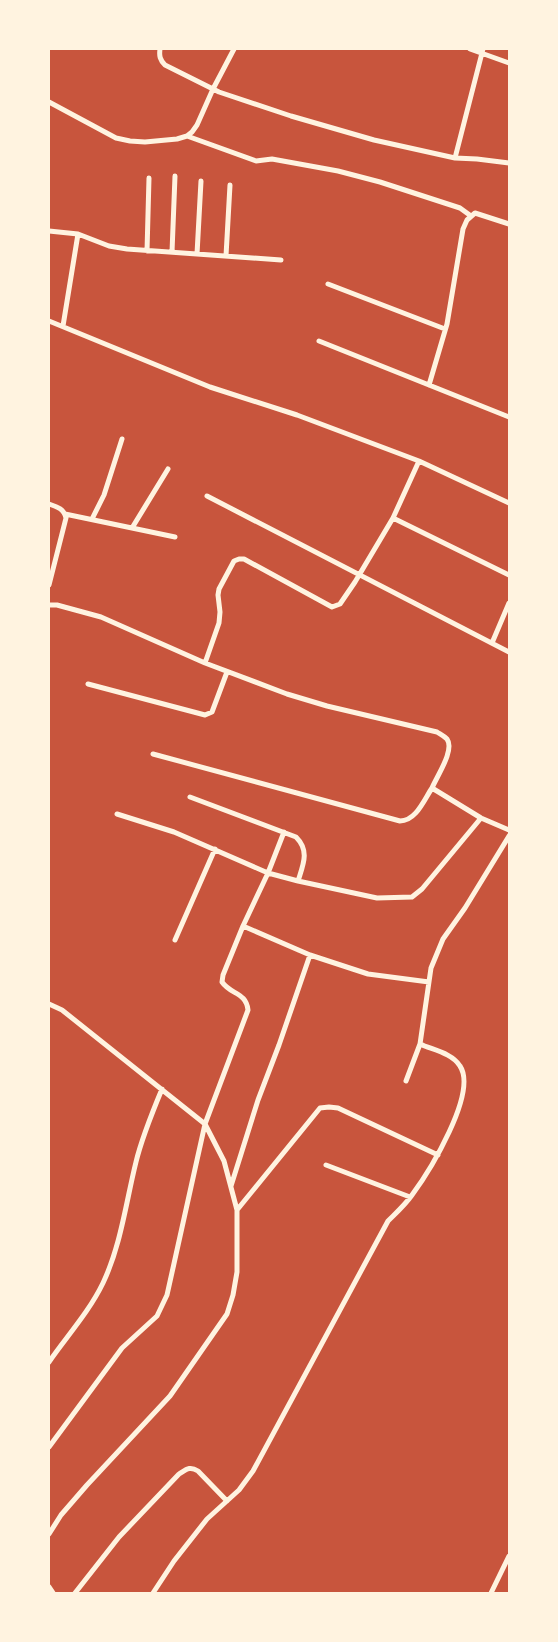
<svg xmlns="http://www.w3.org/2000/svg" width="558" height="1642" font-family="Cabin,sans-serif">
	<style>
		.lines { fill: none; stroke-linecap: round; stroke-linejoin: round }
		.minor { stroke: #fff3e0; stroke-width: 5 }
	</style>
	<rect width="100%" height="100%" fill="#c8553d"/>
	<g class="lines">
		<path class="minor" d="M160 49C159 56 160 60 165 65L219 92 291 116 374 140 455 158 477 159 509 163
			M470 49 509 63
			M49 102 116 138 130 141 145 142 177 139 187 136 192 132 197 125 213 89 234 49
			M187 136 256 161 272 159 338 171 380 182 460 208 471 216
			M455 158 483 49
			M49 231 78 234 109 246 127 249 281 260
			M147 251 149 178
			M172 252 175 176
			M197 254 201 181
			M226 256 230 185
			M328 284 445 329
			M49 321 210 387 297 415 419 461
			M63 326 78 234
			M319 341 509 417
			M429 385 447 324 463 229 467 220 475 213 509 224
			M207 496 509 652
			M49 504C58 507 64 509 66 518L49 585
			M65 514 175 537
			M393 518 509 575
			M92 519 104 495 122 439
			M132 528 168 469
			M49 605H57L101 617 205 663 287 694 327 706 437 732C440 734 444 736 447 739 455 750 437 776 432 788L481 818 509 830
			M492 643 509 603
			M205 663 219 623 220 612 218 595 219 589 234 561 239 559H244L332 607 340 604 355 582 393 518 419 461 509 503
			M88 684 205 715 212 712 227 672
			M153 754 400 821C416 821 424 800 432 788
			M190 797 296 837C310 851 303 865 298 881L377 898 412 897 422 889 481 818
			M117 814 174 832 268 873 243 926 310 955 368 974 429 982
			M284 832 268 873 298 881
			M243 926 223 975 222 982C231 995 246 992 248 1010L205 1124 224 1161 237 1210 320 1108 329 1107 338 1108 438 1155
			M175 940 215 849
			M49 1004 62 1010 205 1124 167 1295 157 1316 122 1348 49 1447
			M406 1081 420 1044
			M326 1165 410 1197
			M231 1186 258 1100 279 1045 310 955
			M49 1362C67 1336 89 1312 103 1283 121 1245 126 1202 136 1162 142 1137 152 1113 162 1089
			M49 1534 61 1515 87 1485 170 1396 227 1314 233 1295 237 1272V1210
			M49 1587 53 1593
			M75 1593 119 1537 179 1474C187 1469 190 1466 198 1471L227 1501
			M153 1593 174 1561 207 1519 239 1490 253 1471 388 1221C396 1213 405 1205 412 1195 429 1172 478 1093 460 1066 452 1053 433 1050 420 1044L431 968 443 939 465 908 509 836
			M491 1593 509 1556"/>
	</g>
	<rect width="558" height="1642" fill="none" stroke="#fff3e0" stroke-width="100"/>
</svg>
